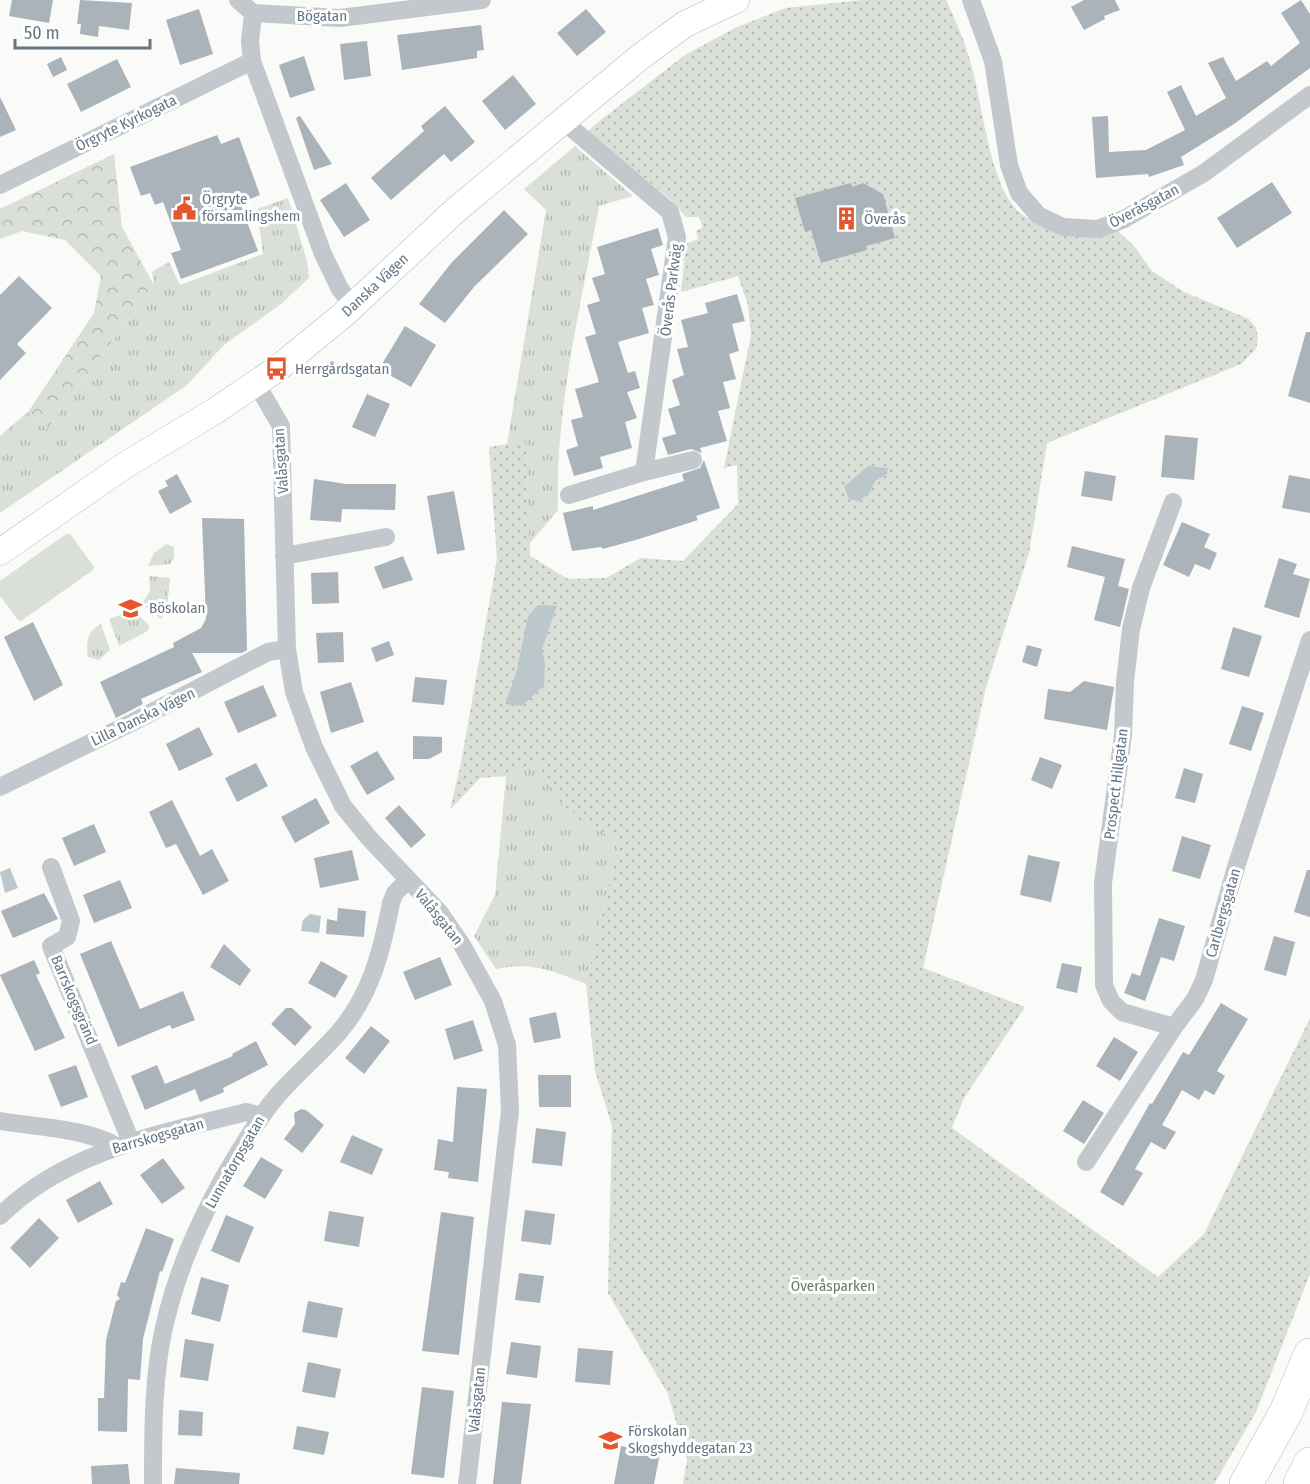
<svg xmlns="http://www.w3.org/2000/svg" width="1310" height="1484" font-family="'Fira Sans Condensed',sans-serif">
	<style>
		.grass { fill: url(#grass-tufts) }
		.forest { fill: url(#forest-crowns) }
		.park { fill: url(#park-dots); fill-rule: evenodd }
		.pitch { fill: #dadfd7 }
		.water { fill: #bbc7cb }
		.building { fill: #aab3b9 }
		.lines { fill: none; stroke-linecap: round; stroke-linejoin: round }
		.secondary-casing { stroke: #b3babf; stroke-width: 27 }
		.highway-casing { stroke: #b4b9bd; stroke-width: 34 }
		.street { stroke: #c3c8cc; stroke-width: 18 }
		.secondary { stroke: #fff; stroke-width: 26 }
		.highway { stroke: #fff; stroke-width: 33 }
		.labels { text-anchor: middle; stroke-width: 6; stroke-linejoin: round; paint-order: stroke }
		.street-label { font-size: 15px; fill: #657683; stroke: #fff }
		.poi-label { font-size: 15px; fill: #657683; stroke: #fff; text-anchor: start }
		.park-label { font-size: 15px; fill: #687a64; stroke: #fff }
	</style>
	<defs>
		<pattern id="grass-tufts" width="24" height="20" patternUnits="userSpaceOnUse" patternTransform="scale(1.5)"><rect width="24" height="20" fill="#dadfd7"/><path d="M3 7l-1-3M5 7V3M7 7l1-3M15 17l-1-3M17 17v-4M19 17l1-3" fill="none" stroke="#b4b9b4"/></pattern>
		<pattern id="forest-crowns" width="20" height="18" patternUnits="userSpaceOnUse" patternTransform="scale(1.5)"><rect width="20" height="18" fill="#dadfd7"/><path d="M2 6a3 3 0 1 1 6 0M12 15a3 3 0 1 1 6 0" fill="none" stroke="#b4b9b4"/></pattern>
		<pattern id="park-dots" width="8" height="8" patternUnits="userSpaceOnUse" patternTransform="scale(1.5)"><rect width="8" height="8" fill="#dadfd7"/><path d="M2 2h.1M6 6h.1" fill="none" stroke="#b4b9b4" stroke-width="1.8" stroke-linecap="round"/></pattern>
	</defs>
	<rect width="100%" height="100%" fill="#fafaf8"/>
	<path class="grass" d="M575 146 633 196 599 206C581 305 555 408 558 510L529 544 526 442 507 444 546 210 524 189Z
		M288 198 307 261 309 278 281 304 224 345 187 385 0 513V436L28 412 47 429 154 285 152 272 169 262 180 285 263 254 257 209Z
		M166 544 174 547V558L170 564 148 566 154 553Z
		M149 576 170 578 167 608 161 619 142 604 150 591Z
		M134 610 150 627 146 632 119 646 109 619Z
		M101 624 110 650 99 660 88 657C86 643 87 631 101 624Z
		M536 762 564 807 619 842 586 984C555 971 530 961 496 969L474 936 495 895 506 776Z"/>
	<path class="forest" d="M114 154 122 227 154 285 47 429 28 412 94 313 101 276 65 240 22 231 0 239V209Z"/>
	<path class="park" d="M862 0H946C956 21 965 42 971 64 983 104 990 197 1026 217 1051 231 1084 226 1112 226L1134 246 1152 271 1184 292 1249 319 1256 328 1258 338 1256 349 1241 364 1047 443 1029 553 986 687 923 968 1025 1007 964 1098 952 1128 1158 1277 1204 1234 1310 1018V1274L1256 1412 1214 1484H683L687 1460 668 1394 608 1293 612 1126 595 1071 586 984 619 842 564 807 536 762 506 776 480 778 450 810 462 758 497 559 489 447 526 441 530 556 568 579 606 578 641 558 683 561 738 504 737 465 724 468 751 335 748 305 738 276 681 292 686 244 698 239 696 231 703 227 699 217H686L671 200 588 132 593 126 685 55 737 27 786 8ZM557 606 542 650 545 663 505 704 517 670Z"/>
	<path class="pitch" d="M66 534H70L94 567 93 570 21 621 18 620 0 596V581Z"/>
	<path class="water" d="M868 466 888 468 887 474 875 481 869 494 858 501 849 499 844 487Z
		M538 605 557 606 542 650 545 663 544 685 522 706 505 704 517 670 528 616Z
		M10 868 18 888 5 893 0 872Z
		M310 914 321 916 319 933 301 931 303 920Z"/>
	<path class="building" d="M12 0H53L49 23 9 16Z
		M80 0 132 3 129 30 99 26 98 37 80 34 81 24H77Z
		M1084 0H1115L1120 10 1104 16 1105 19 1084 30 1071 7Z
		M1301 0 1310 14V68L1234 124 1181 157 1184 165 1149 177 1148 174 1096 178 1092 117 1108 116 1109 152 1146 150 1185 130 1167 92 1181 85 1196 116 1226 98 1208 63 1223 57 1236 81 1267 61 1271 66 1300 43 1281 13Z
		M199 9 213 54 180 65 166 20Z
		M586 9 606 32 577 56 557 33Z
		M481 25 484 50 477 51V58L402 70 397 35Z
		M367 41 371 76 344 80 340 44Z
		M304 56 315 90 290 98 279 65Z
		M61 57 67 70 53 77 47 64Z
		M117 59 131 87 81 112 67 84Z
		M513 75 536 104 505 130 482 101Z
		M0 97 16 130 0 137Z
		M445 106 475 142 451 162 444 154 391 200 371 178 424 131 421 126Z
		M300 116 332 164 314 170 296 118Z
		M217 135 221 144 239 137 260 195 240 203 258 251 181 279 171 253 181 250 163 202 155 205 150 193 141 196 130 167Z
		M1272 182 1292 213 1237 248 1217 218Z
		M346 183 370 220 344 237 320 200Z
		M851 183 852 187 863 183 883 194 895 238 866 246 867 250 821 263 811 230 805 232 795 198Z
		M504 210 528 234 474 287 445 323 419 304 452 262Z
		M658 228 663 245 651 249 659 275 646 279 654 305 642 308 649 333 618 342 628 373 635 371 640 388 627 392 637 418 625 422 632 448 600 457 603 468 574 476 566 450 578 446 571 420 583 417 575 389 599 382 585 337 596 334 587 305 600 301 592 278 605 274 597 247Z
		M19 276 52 308 17 344 26 353 0 380V295Z
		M737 294 745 321 732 324 739 351 729 354 736 379 723 382 730 408 718 411 727 441 700 448 702 453 691 449 668 455 662 438 676 434 668 409 680 405 672 380 684 375 677 349 688 347 681 320 708 313 705 303Z
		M405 326 436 345 411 387 379 369Z
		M1306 332H1310V403L1288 396Z
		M367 394 390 404 375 437 352 427Z
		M1165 435 1198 438 1194 480 1161 477Z
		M704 460 720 508 696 516 698 520 639 539 603 549 601 547 572 551 563 513 593 506V510L684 481 682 474 700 468Z
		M1085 471 1116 476 1112 501 1081 496Z
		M177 474 192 502 170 514 158 491 168 486 165 481Z
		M1289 475 1310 479V513L1282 508Z
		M314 479 346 484H396L395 510 342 509 341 522 310 520Z
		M454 491 465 550 437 554 427 496Z
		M202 518 244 519 247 650 242 653H192L202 672 141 699 143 704 116 718 100 682 174 647 173 643 201 628 206 619Z
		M1182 522 1210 534 1204 547 1217 553 1210 570 1195 564 1189 577 1163 565Z
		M1072 546 1125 559 1118 586 1129 589 1120 627 1094 620 1105 577 1067 567Z
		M403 556 413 580 383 589 374 567Z
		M1279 558 1297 564 1293 574 1310 579 1299 618 1264 607Z
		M338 572 339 603 312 604 311 573Z
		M33 622 63 685 34 701 4 637Z
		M1233 627 1262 636 1249 677 1221 669Z
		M343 632 344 662 318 663 316 633Z
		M389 641 394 655 376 662 371 648Z
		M1027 645 1042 649 1037 667 1022 662Z
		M415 677 447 680 444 705 412 702Z
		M1084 681 1114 687 1107 730 1044 719 1048 689 1070 692Z
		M351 682 364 722 331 733 320 692Z
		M263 685 277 716 238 733 224 702Z
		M1242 706 1264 713 1251 751 1229 744Z
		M199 727 213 755 179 771 166 744Z
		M413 736 442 737V752L429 759H413Z
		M377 751 395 779 367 795 350 766Z
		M1040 757 1062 765 1052 789 1031 780Z
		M256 763 268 786 237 802 225 778Z
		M1184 768 1203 774 1195 803 1175 798Z
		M316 798 330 823 295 843 281 817Z
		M172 800 200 856 212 849 229 881 203 895 176 844 166 848 149 812Z
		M399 805 426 835 411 848 385 818Z
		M94 824 106 852 74 866 62 838Z
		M1182 836 1211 845 1200 879 1172 871Z
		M352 850 359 880 320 888 314 858Z
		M1028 855 1060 862 1051 902 1020 895Z
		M1307 870H1310V917L1294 912Z
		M120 880 132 908 94 923 83 895Z
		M44 893 58 919 13 938 1 911Z
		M338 908 366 911 364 937 326 934 327 919 337 921Z
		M1159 918 1185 926 1174 961 1161 957 1145 1001 1124 993 1132 973 1140 976Z
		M1274 936 1295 942 1286 976 1264 970Z
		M111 941 140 1009 183 991 195 1020 172 1029 170 1025 118 1047 80 954Z
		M224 944 251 970 240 986 210 967Z
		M440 957 452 985 415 1000 403 972Z
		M34 960 40 973 36 975 65 1038 35 1051 0 975Z
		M321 961 348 976 335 998 308 983Z
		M1062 963 1082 967 1077 993 1056 988Z
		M1221 1003 1248 1019 1217 1071 1225 1076 1214 1095 1205 1090 1199 1100 1182 1090 1162 1125 1176 1132 1165 1150 1151 1142 1135 1169 1143 1173 1123 1206 1100 1192 1150 1103 1152 1104 1183 1052 1189 1055Z
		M286 1008H292L312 1027 295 1046 271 1024Z
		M556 1012 561 1038 534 1043 529 1018Z
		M473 1020 483 1051 454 1060 445 1029Z
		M371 1026 390 1041 364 1074 345 1058Z
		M1114 1037 1138 1052 1120 1081 1096 1066Z
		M256 1041 268 1065 223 1088 224 1092 200 1102 195 1089 145 1110 131 1076 157 1065 165 1084 233 1056 232 1054Z
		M76 1065 88 1097 61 1107 48 1075Z
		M538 1075H571V1107H539Z
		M457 1087 487 1089 478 1182 448 1178 449 1172 434 1170 438 1139 453 1142Z
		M1083 1100 1104 1113 1084 1144 1063 1131Z
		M301 1109 306 1110 324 1125 302 1153 284 1139 295 1124 294 1113Z
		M536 1128 566 1132 562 1166 532 1163Z
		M352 1135 383 1149 372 1175 340 1162Z
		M261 1157 283 1170 265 1199 243 1186Z
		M163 1158 185 1188 162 1204 140 1175Z
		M100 1181 113 1204 78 1223 66 1200Z
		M525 1210 555 1214 551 1245 521 1241Z
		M329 1211 364 1217 359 1247 324 1241Z
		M441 1212 474 1217 459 1355 422 1351Z
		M226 1215 254 1227 239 1263 211 1251Z
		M39 1218 59 1238 30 1268 10 1248Z
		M146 1228 174 1239 162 1272 160 1271 143 1339 140 1380 128 1379 127 1432 98 1431V1398H104L106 1340 116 1301 120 1299 117 1295 121 1282 125 1283Z
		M519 1273 544 1276 540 1303 515 1300Z
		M201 1277 229 1285 220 1322 191 1314Z
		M308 1301 343 1308 337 1338 302 1332Z
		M185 1339 214 1344 208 1381 180 1377Z
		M511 1342 541 1346 537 1378 506 1374Z
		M578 1348 613 1351 610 1385 575 1382Z
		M308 1362 341 1369 335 1398 302 1392Z
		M422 1387 454 1391 444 1478 411 1474Z
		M502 1402 531 1404 521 1484H493Z
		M179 1410 203 1412 202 1436 178 1435Z
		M297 1426 329 1432 324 1455 293 1449Z
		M621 1446 660 1453 654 1484H614Z
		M128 1464 130 1484H92L91 1466Z
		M176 1468 240 1473 239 1484H174Z"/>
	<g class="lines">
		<defs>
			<path id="secondary" d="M0 552 124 466 215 411 277 369 343 315 457 209 640 57 685 24 736 0"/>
			<path id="highway" d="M1246 1484 1286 1412 1310 1355
				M1300 1484 1310 1464"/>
		</defs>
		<use href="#secondary" class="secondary-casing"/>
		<use href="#highway" class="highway-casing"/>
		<path class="street" d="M238 0 253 13 340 18 482 0
			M971 0 993 61 1009 165 1019 193 1038 215 1063 227 1098 229 1124 219 1204 173 1310 95
			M253 13 250 42 252 61 323 254 340 289 353 306
			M562 120 670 212 677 237 644 472 569 495
			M0 185 252 61
			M256 383 281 426 287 649 294 692 314 747 343 806 369 838 440 913 462 945 493 1001 507 1045 510 1111 467 1484
			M644 472 693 460
			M1173 502 1141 588 1131 629 1125 682 1123 735 1103 883 1104 985 1111 1001 1122 1012 1174 1027
			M284 556 386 537
			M0 787 133 722 268 652 287 649
			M51 867 71 921 67 937 51 946 131 1142
			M0 1121C35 1127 85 1128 116 1146
			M1086 1162 1174 1027 1195 999 1204 980 1236 867 1310 640
			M0 1216C65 1151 160 1134 246 1112L262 1116
			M153 1484C153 1438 153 1393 160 1348 174 1265 215 1185 262 1116 283 1084 314 1061 339 1032 371 995 382 950 391 903L395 893 408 880"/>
		<use href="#secondary" class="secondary"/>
		<use href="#highway" class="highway"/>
	</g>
	<defs>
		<symbol id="civic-bare" viewBox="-9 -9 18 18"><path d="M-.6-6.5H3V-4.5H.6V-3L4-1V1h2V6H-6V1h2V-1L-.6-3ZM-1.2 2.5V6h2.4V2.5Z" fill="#e4572e" stroke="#fff" stroke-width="2.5" paint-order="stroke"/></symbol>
		<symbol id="building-bare" viewBox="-9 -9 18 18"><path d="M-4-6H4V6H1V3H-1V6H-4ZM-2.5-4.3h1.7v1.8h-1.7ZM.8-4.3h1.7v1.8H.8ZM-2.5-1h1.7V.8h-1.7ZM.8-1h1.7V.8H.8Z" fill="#e4572e" stroke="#fff" stroke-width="2.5" paint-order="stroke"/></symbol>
		<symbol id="bus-bare" viewBox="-9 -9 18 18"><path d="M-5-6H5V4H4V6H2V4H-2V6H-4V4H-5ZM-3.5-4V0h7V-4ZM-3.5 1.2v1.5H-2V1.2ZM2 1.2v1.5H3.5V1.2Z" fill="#e4572e" stroke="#fff" stroke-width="2.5" paint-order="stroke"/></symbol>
		<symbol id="school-bare" viewBox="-9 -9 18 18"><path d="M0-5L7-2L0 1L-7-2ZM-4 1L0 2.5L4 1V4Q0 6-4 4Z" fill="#e4572e" stroke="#fff" stroke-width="2.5" paint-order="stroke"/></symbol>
	</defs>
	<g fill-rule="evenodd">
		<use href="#civic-bare" x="168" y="192" width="33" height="33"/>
		<use href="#building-bare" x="830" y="202" width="33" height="33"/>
		<use href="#bus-bare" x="260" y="352" width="33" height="33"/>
		<use href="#school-bare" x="114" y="592" width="33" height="33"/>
		<use href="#school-bare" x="594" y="1424" width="33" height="33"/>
	</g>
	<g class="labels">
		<g class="street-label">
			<text x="322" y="21">Bögatan</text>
			<text transform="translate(126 123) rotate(-26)" y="5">Örgryte Kyrkogata</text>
			<text transform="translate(1144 206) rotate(-28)" y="5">Överåsgatan</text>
			<text transform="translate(375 285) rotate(-43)" y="5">Danska Vägen</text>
			<text transform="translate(671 290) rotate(-83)" y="5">Överås Parkväg</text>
			<text transform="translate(281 461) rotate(-94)" y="5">Valåsgatan</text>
			<text transform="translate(143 717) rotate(-26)" y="5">Lilla Danska Vägen</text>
			<text transform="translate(1116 784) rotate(-83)" y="5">Prospect Hillgatan</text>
			<text transform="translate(1223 913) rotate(-74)" y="5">Carlbergsgatan</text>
			<text transform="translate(439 917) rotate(51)" y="5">Valåsgatan</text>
			<text transform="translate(74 1000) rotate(67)" y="5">Barrskogsgränd</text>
			<text transform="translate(158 1136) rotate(-16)" y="5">Barrskogsgatan</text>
			<text transform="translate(235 1162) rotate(-60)" y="5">Lunnatorpsgatan</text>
			<text transform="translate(477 1400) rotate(-84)" y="5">Valåsgatan</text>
		</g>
		<g class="poi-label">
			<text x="202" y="204">Örgryte<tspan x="202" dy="17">församlingshem</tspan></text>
			<text x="864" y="224">Överås</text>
			<text x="295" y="374">Herrgårdsgatan</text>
			<text x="149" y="613">Böskolan</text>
			<text x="628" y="1436">Förskolan<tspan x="628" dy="17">Skogshyddegatan 23</tspan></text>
		</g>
		<g class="park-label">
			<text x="833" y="1291">Överåsparken</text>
		</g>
	</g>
	<path d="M15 39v9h135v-9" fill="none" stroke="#657683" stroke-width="3"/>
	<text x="24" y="39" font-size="18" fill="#657683" stroke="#ffffff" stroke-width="4.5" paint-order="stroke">50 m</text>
</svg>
